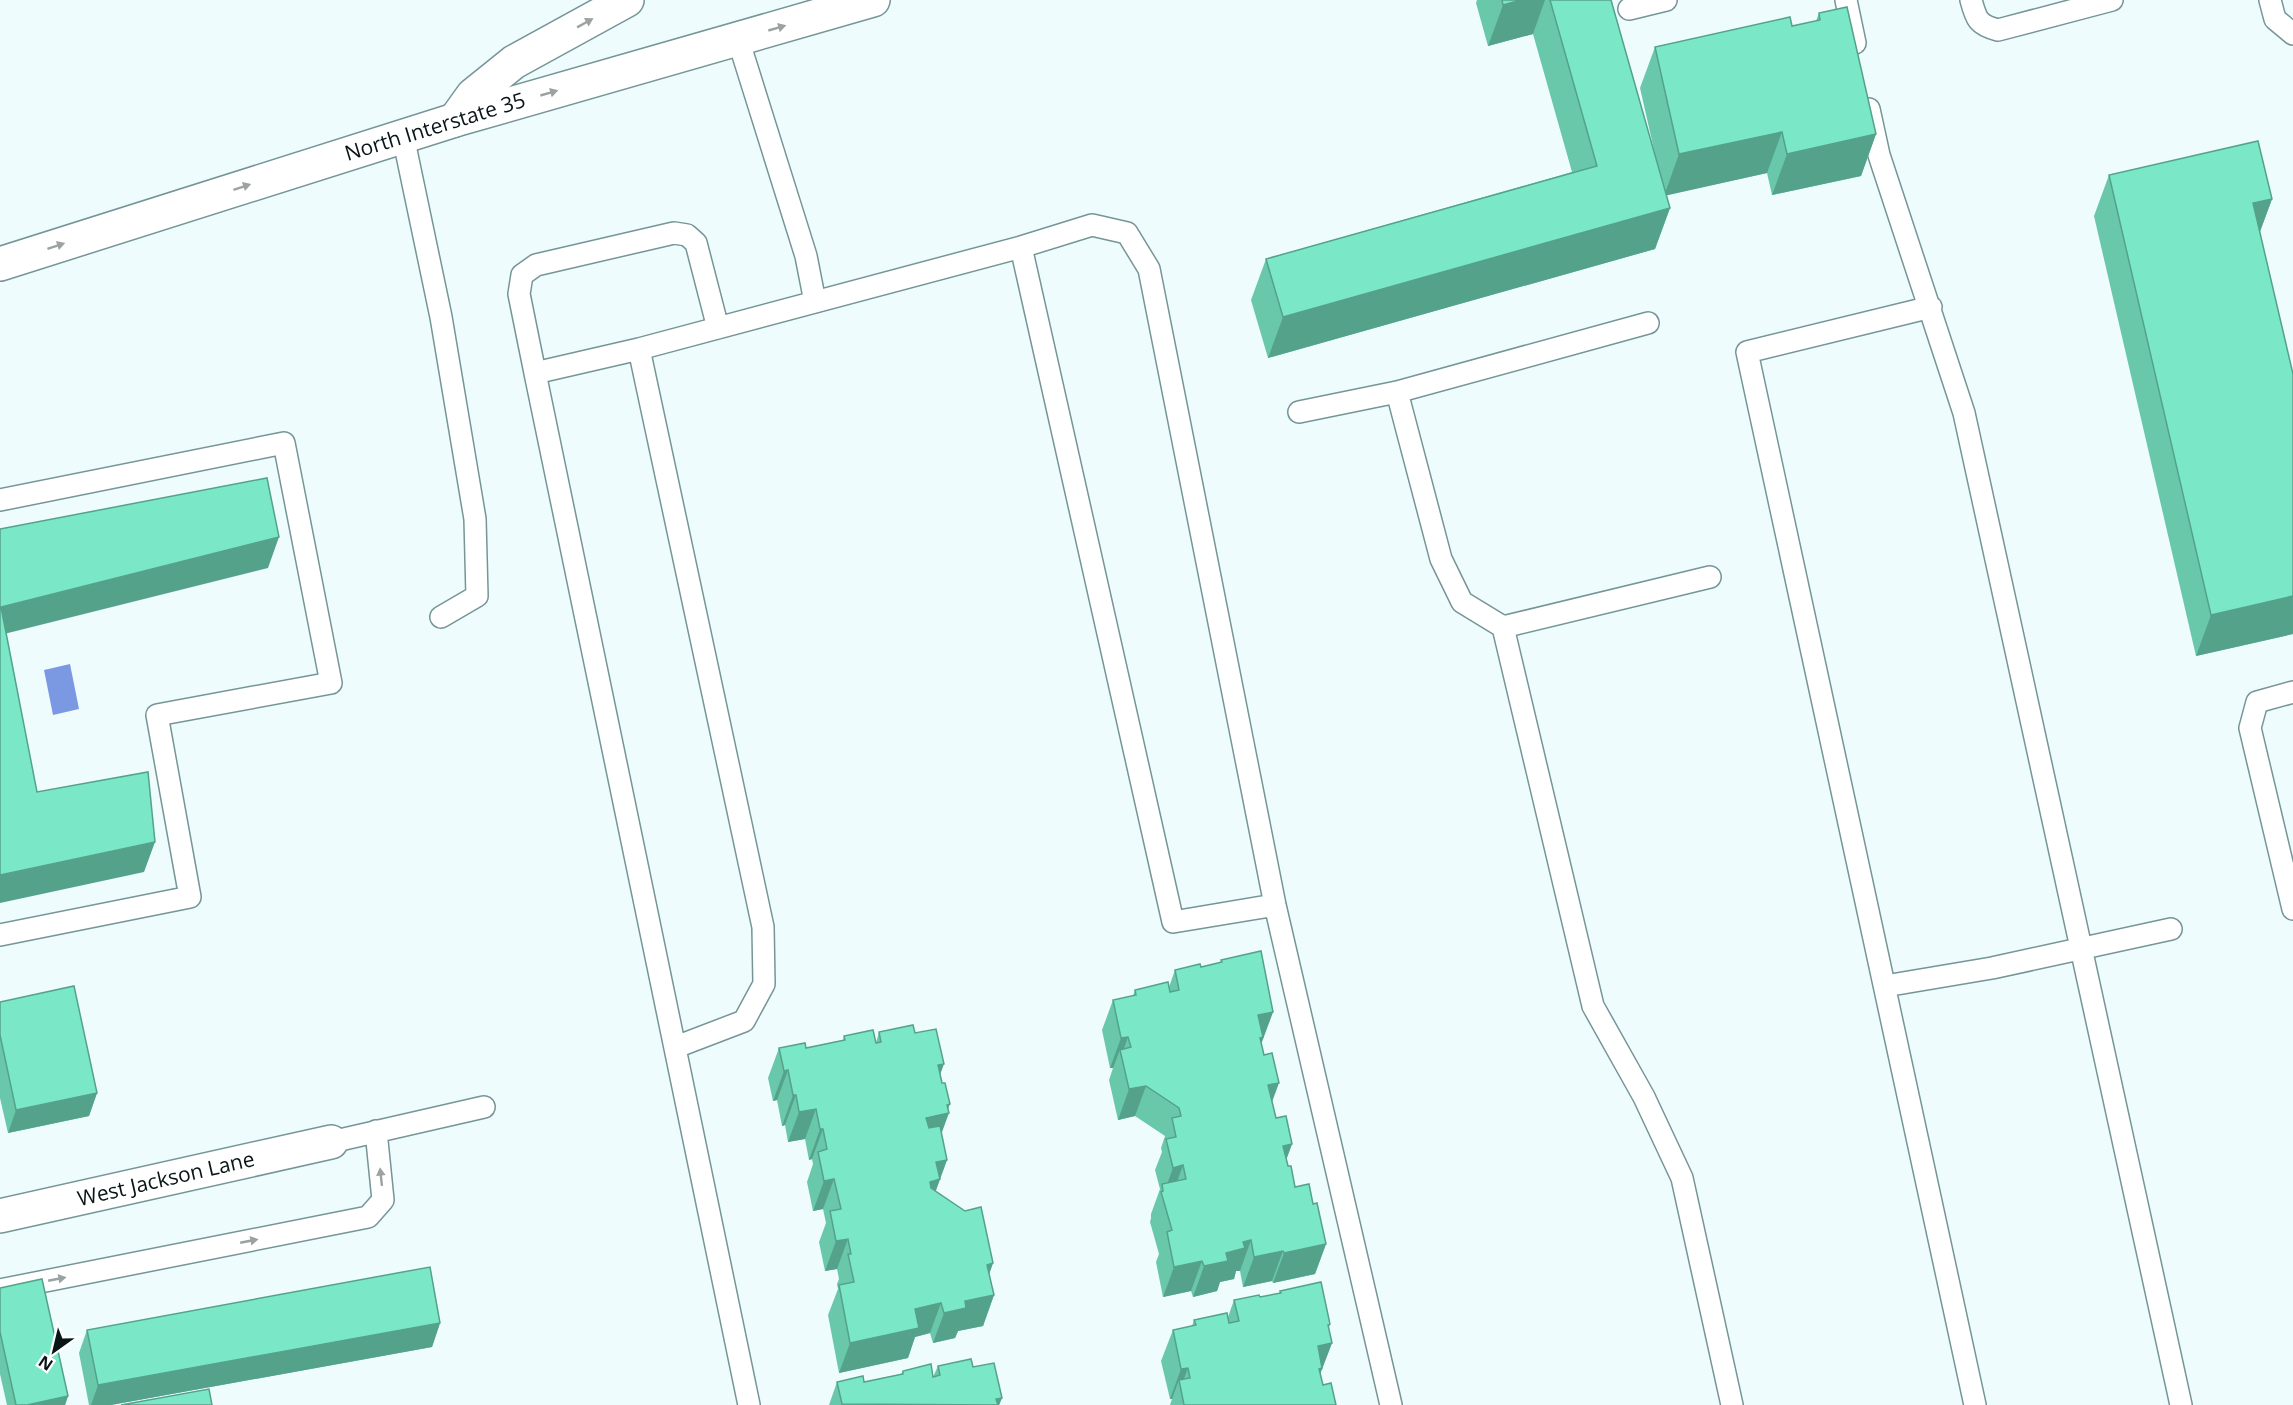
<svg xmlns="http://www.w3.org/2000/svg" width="2293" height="1405" font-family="'Open Sans',sans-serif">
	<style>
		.water { fill: #7b99e2 }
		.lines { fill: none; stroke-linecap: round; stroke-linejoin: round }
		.service-casing { stroke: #759598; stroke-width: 24 }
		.minor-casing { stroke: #759598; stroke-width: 36 }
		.secondary-casing { stroke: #759598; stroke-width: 36 }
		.motorway-casing { stroke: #759598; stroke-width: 36 }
		.service { stroke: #fff; stroke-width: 21 }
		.minor { stroke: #fff; stroke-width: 33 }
		.secondary { stroke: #fff; stroke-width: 33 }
		.motorway { stroke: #fff; stroke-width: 33 }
		.wall { fill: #69c8aa }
		.shaded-wall { fill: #55a28b }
		.building { fill: #7ae8c6; stroke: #55a28b; stroke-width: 1.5 }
		.oneway { fill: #9ca1a1 }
		.labels { text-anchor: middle; stroke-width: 6; stroke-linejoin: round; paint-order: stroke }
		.street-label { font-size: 21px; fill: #081415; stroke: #fff }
	</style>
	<rect width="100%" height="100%" fill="#effcfd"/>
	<path class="water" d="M70 664 79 709 53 715 44 670Z"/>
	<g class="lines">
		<defs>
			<path id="service" d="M1846 0 1855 43
				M1971 0C1976 19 1978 25 1998 30L2112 0
				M2270 0 2275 19 2293 34
				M1629 9 1666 0
				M738 39 806 256 815 302
				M1869 109 1879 155 1964 413 2181 1405
				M403 136 441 317 475 519 477 596 441 617
				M1021 247 1173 922 1275 905
				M1931 307 1747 352 1975 1405
				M639 349 763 927 764 984 744 1021 676 1047
				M535 373 519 294 522 275 536 265 674 233 687 235 696 243 718 328
				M1397 392 1441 559 1462 602 1503 627
				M1299 412 1397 392 1648 323
				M0 500 284 443 331 683 157 715 190 897 0 935
				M1710 577 1503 627 1593 1006 1644 1097 1682 1178 1732 1405
				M2293 692 2257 702 2250 728 2293 909
				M1885 986 1992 968 2171 929
				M331 1142 484 1107
				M0 1290 368 1217 383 1200 376 1131
				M749 1405 535 373 639 349 1021 247 1092 225 1127 233 1149 269 1275 905 1391 1405"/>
			<path id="minor" d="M0 1216 331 1142"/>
			<path id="secondary" d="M0 264 455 120 873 0"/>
			<path id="motorway" d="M455 120 473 95 514 62 627 0"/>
		</defs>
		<use href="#service" class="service-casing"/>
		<use href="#minor" class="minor-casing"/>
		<use href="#secondary" class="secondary-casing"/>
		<use href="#motorway" class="motorway-casing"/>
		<use href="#service" class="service"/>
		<use href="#minor" class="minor"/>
		<use href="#secondary" class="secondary"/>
		<use href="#motorway" class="motorway"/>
	</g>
	<path class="wall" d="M1477 0H1611L1655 154 1640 88 1655 47 1792 26 1816 21 1819 13 1876 134 1861 176 1772 195 1767 173 1666 195 1670 208 1655 249 1268 358 1251 300 1266 259 1572 172 1533 34 1488 46 1476 3Z
		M2109 175 2272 199 2260 231 2293 634 2196 656 2094 216Z
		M1221 960 1273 1012 1261 1043 1272 1102 1276 1118 1292 1144 1286 1160 1295 1187 1313 1204 1326 1244 1315 1274 1273 1283 1272 1281 1243 1287 1240 1271H1236L1234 1279 1220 1282 1217 1291 1193 1297 1191 1291 1163 1297 1156 1262 1159 1254 1150 1222 1151 1218V1214L1160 1189 1155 1170 1162 1152 1161 1148 1165 1136 1135 1116 1118 1120 1109 1080 1113 1068H1110L1102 1030 1113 1000 1133 996 1135 990 1169 987 1175 970 1201 967 1220 963Z
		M0 1002 97 1093 89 1116 8 1133 0 1098Z
		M879 1032 915 1033 940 1074 948 1109 941 1134 947 1160 935 1191 993 1263 989 1275 994 1295 983 1326 958 1331 955 1338 933 1343 930 1333 915 1337 908 1358 839 1373 828 1315 838 1289 837 1284 839 1279 837 1269 825 1271 819 1242 826 1223 823 1209 813 1211 807 1182 813 1164 812 1159 809 1160 805 1139 788 1142 785 1125 782 1126 777 1100 773 1101 768 1078 779 1048H806L843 1040 844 1036 876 1043Z
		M0 1288 68 1396 65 1405H7L0 1374Z
		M1280 1291 1328 1328 1332 1343 1320 1374 1323 1385 1336 1405H1170L1172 1399H1170L1161 1361 1173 1330 1192 1326 1194 1320 1228 1317 1234 1300 1260 1297 1279 1293Z
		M440 1323 432 1347 111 1405H89L79 1353 87 1330Z
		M938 1366 973 1367 1002 1398 999 1405H829L837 1382H864L901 1374 903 1371 933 1377Z"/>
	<path class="shaded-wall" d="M1521 0H1545L1533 34 1488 46 1503 5Z
		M1782 132 1767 173 1664 196 1679 154Z
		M1876 134 1861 176 1772 195 1787 154Z
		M2272 199 2257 240 2253 203Z
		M1670 208 1655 249 1268 358 1283 317Z
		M279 537 268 568 0 635 1 607Z
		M2293 596V634L2196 656 2211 615Z
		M155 842 144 872 0 903V875Z
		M1273 1012 1262 1042 1252 1068 1258 1015Z
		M1128 1037 1121 1057 1120 1050 1113 1068H1110L1121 1038Z
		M944 1064 933 1094 938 1065Z
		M788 1070 777 1100 773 1101 784 1071Z
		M1279 1083 1268 1113V1085Z
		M1146 1086 1135 1116 1118 1120 1129 1089Z
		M97 1093 89 1116 8 1133 16 1110Z
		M793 1095H796L785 1125 782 1126Z
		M950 1104 946 1114 949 1113 938 1143 915 1148 926 1118Z
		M816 1109 805 1139 788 1142 799 1112Z
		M820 1129H823L812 1159 809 1160Z
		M1292 1144 1281 1174 1283 1146Z
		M947 1160 929 1210 919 1212 936 1162Z
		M1183 1165 1172 1196 1162 1198 1173 1168Z
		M834 1179 823 1209 813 1211 824 1181Z
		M848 1239 837 1269 825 1271 836 1241Z
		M1251 1240 1240 1271H1236L1234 1279 1220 1282 1217 1291 1193 1297 1204 1266 1243 1242Z
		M1326 1244 1315 1274 1273 1283 1284 1253Z
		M1283 1251 1272 1281 1243 1287 1254 1257Z
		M1202 1261 1191 1291 1163 1297 1174 1267Z
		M993 1263 982 1293 987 1265Z
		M994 1295 983 1326 958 1331 955 1338 933 1343 944 1313 965 1301Z
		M941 1303 930 1333 915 1337 908 1358 839 1373 850 1343 915 1309Z
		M440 1323 432 1347 111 1405H91L98 1385Z
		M1330 1324 1323 1345 1332 1343 1311 1398 1318 1346 1328 1325Z
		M1188 1368 1181 1387 1179 1380 1172 1399H1170L1181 1369Z
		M68 1396 65 1405H27Z
		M1002 1398 999 1405H994L996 1399Z"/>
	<path class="building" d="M1502 0H1521L1503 5Z
		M1550 0H1611L1670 208 1283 317 1266 259 1597 166Z
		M1847 7 1876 134 1787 154 1782 132 1679 154 1655 47 1790 17 1792 26 1820 20 1819 13Z
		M2258 141 2272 199 2253 203 2293 374V596L2211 615 2109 175Z
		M267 478 279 537 1 607 37 792 148 772 155 842 0 875V529Z
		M1261 951 1273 1012 1258 1015 1263 1037 1260 1038 1264 1055 1272 1053 1279 1083 1268 1085 1276 1118 1286 1116 1292 1144 1283 1146 1288 1166H1291L1295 1187 1309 1184 1313 1204 1317 1203 1326 1244 1284 1253 1283 1251 1254 1257 1251 1240 1243 1242 1245 1248 1226 1253 1228 1261 1204 1266 1202 1261 1174 1267 1167 1232 1172 1230 1161 1192 1163 1191 1162 1184 1186 1179 1183 1165 1173 1168 1166 1139 1176 1137 1172 1118 1181 1116 1179 1108 1146 1086 1129 1089 1120 1050 1131 1047 1128 1037 1121 1038 1113 1000 1136 995 1135 990 1168 982 1170 992 1179 990 1175 970 1200 964 1201 967 1222 962 1221 960Z
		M74 986 97 1093 16 1110 0 1035V1002Z
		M913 1025 915 1033 936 1029 944 1064 938 1065 942 1083H945L950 1104 947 1105 949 1113 926 1118 929 1128 940 1126 947 1160 936 1162 940 1179 930 1182 931 1188 965 1211 981 1207 993 1263 987 1265 994 1295 965 1301 966 1308 944 1313 941 1303 915 1309 919 1328 850 1343 839 1285 854 1282 848 1254H851L848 1239 836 1241 830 1211 841 1209 834 1179 824 1181 818 1152 827 1149 823 1129H820L816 1109 799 1112 796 1095H793L788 1070 784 1071 779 1048 805 1043 806 1048 845 1040 844 1036 873 1030 876 1043 881 1042 879 1032Z
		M430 1267 440 1323 98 1385 87 1330Z
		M42 1279 68 1396 27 1405H16L0 1332V1288Z
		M1321 1282 1330 1324 1328 1325 1332 1343 1318 1346 1322 1368 1319 1369 1323 1385 1331 1383 1336 1405H1184L1179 1380 1190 1378 1188 1368 1181 1369 1173 1330 1196 1325 1194 1320 1227 1313 1229 1323 1239 1321 1234 1300 1259 1295 1260 1297 1281 1293 1280 1291Z
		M971 1359 973 1367 994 1363 1002 1398 996 1399 998 1405 842 1404 837 1382 863 1376 864 1382 903 1374V1371L931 1364 933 1377 940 1375 938 1366Z
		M209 1389 212 1405H121Z"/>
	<defs><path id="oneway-solid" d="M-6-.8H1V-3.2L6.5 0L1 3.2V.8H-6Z" transform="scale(1.5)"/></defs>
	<g class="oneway">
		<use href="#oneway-solid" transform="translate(585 23) rotate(-29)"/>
		<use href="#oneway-solid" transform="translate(777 28) rotate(-16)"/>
		<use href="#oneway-solid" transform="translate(549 93) rotate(-16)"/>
		<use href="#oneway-solid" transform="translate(242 187) rotate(-18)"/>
		<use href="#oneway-solid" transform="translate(56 246) rotate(-18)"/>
		<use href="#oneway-solid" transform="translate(381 1177) rotate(-96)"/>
		<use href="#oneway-solid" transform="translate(249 1241) rotate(-11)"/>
		<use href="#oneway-solid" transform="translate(57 1279) rotate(-11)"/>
	</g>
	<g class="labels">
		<g class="street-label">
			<text transform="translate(435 127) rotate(-17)" y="7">North Interstate 35</text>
			<text transform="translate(166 1179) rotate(-13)" y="7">West Jackson Lane</text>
		</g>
	</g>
	<g transform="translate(54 1351) rotate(214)" stroke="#ffffff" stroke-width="4.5" paint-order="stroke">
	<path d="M0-4.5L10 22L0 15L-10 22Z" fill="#081415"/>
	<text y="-9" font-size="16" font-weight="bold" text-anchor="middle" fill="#081415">N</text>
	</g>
</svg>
